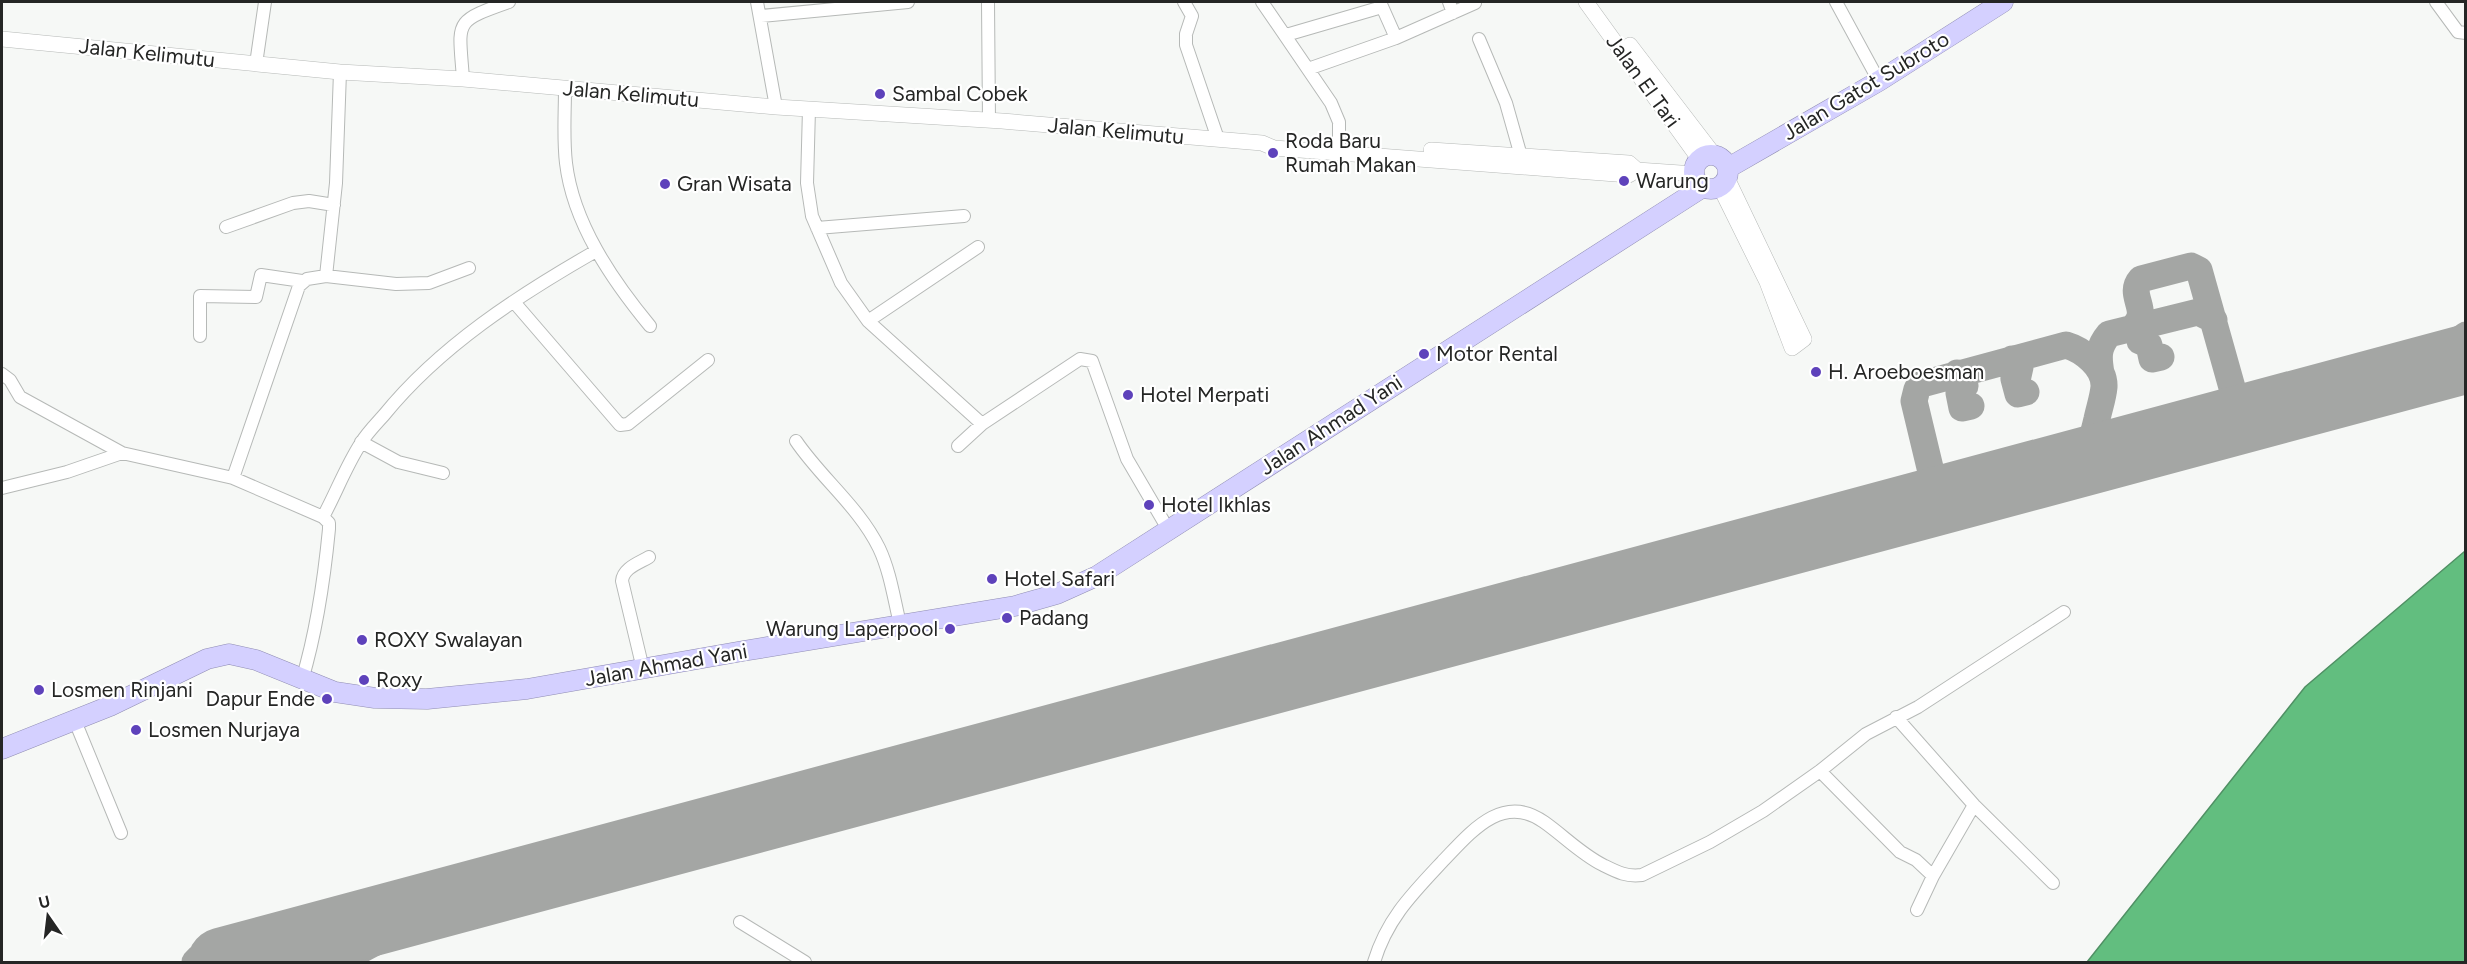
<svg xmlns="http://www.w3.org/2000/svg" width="2467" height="964" font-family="Figtree,sans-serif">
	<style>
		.water { fill: #62be7f; stroke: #509064; stroke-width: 1.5 }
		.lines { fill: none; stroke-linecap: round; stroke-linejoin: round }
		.taxiway { stroke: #a4a6a4; stroke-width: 27 }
		.runway { stroke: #a4a6a4; stroke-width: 69 }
		.minor-casing { stroke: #b6b9b7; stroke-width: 14 }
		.tertiary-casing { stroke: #b6b9b7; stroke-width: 16 }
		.trunk-casing { stroke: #908db3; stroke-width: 21 }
		.minor { stroke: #fff; stroke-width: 12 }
		.tertiary { stroke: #fff; stroke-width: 15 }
		.trunk { stroke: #d4d0ff; stroke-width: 20 }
		.poi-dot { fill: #5e42bb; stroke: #fff; stroke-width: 2 }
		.labels { text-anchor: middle; stroke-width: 4.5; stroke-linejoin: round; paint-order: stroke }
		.street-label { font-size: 21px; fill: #252625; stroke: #fff }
		.poi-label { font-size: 21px; fill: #252625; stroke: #fff; text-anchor: start }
	</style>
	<rect width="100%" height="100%" fill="#f6f8f6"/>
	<path class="water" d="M2465 551V962H2087L2305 687Z"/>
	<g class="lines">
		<path class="taxiway" d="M2141 326 2139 335 2140 341 2149 345 2152 359 2161 357
			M2132 328C2153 311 2126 296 2141 279L2191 266 2199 270 2233 391 2227 414 2213 427
			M2012 359 2020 367 2018 376 2014 379 2018 394 2026 392
			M1957 373 1964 380 1965 386 1959 393 1962 408 1971 406
			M2101 373C2098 356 2098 347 2109 334L2198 312 2214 320
			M2410 374 2466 335
			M2233 391C2242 403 2250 410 2264 413
			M2096 424C2098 438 2103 447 2116 453
			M1932 476 1944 492 1959 495
			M1912 508 1927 498 1932 476 1914 401 1917 389 1922 384 2066 345C2083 350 2105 367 2104 387 2103 398 2099 409 2097 419 2092 439 2090 455 2070 465
			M195 962C205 949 217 955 230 960
			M338 962 455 900"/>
		<path class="runway" d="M222 962 2466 359"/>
		<defs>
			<path id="minor" d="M757 2 776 107
				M988 2 989 121
				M1184 2 1192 16 1186 34V45L1218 139
				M1262 2 1331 103 1339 122V153
				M1380 2 1396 38
				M1449 2 1453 13
				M1836 2 1879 81
				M2436 2 2458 32 2466 33
				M761 16 908 2
				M1286 35 1382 7
				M1479 39 1506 103 1521 156
				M256 64 265 2
				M1308 69 1396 38 1475 3
				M463 79C459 21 452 22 509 2
				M565 88C565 113 563 138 566 163 573 223 612 280 650 326
				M809 109 807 183 812 216 841 283 868 321 982 424
				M226 227 293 203 309 201 334 205
				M817 228 964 216
				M326 276 396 284 429 283 469 268
				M514 302 620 425 628 424 708 360
				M868 321 978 247
				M200 336V296L256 297 261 275 302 281
				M2 374 10 380 20 397 122 453
				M796 441C821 478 859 507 879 548 890 571 894 599 900 624
				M361 442 398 462 443 473
				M958 446 982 424 1080 359 1092 361 1127 459 1168 529
				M233 478 299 286 307 279 326 276 336 183 340 72
				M2 488 67 472 122 453 233 478 323 517 329 523V529C324 581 317 630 302 680
				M323 517C336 493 346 466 361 443 367 433 376 424 384 415 440 346 519 295 596 251
				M643 669 622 581C623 568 639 563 649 557
				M1896 717 1974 805 2053 883
				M75 721 121 833
				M1820 771 1900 852 1916 860 1933 876
				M1917 910 1933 876 1974 805
				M740 922 805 962
				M1374 962C1387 919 1412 894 1442 862 1470 833 1502 792 1544 822 1564 836 1581 854 1603 865 1617 872 1626 877 1642 875L1710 842 1763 811 1820 771 1866 734 1918 707 2064 612"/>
			<path id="tertiary" d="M1586 2 1700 160
				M2 39 340 72 463 79 776 107 1002 121 1262 143 1274 148 1629 175 1637 170
				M1630 45 1715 156
				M1431 150 1629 163 1637 170 1695 174
				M1720 187 1767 282 1792 348 1804 339 1727 178"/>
			<path id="trunk" d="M1694 172a17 17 0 1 1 34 0a17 17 0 1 1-34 0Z
				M1728 168 1879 81 2003 2
				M2 749 110 706 207 659 229 654 256 660 335 692 375 698 427 699 527 689 743 651 1015 606 1057 594 1097 576 1703 187"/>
		</defs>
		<use href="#minor" class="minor-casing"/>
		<use href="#tertiary" class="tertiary-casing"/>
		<use href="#trunk" class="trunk-casing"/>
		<use href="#minor" class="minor"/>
		<use href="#tertiary" class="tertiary"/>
		<use href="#trunk" class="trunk"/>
	</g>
	<g class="poi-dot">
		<circle cx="880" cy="94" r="6"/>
		<circle cx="1273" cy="153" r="6"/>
		<circle cx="1624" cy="181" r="6"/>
		<circle cx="665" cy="184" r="6"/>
		<circle cx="1424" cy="354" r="6"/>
		<circle cx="1816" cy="372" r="6"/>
		<circle cx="1128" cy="395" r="6"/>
		<circle cx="1149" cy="505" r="6"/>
		<circle cx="992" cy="579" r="6"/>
		<circle cx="1007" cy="618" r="6"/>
		<circle cx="950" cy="629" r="6"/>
		<circle cx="362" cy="640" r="6"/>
		<circle cx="364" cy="680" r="6"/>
		<circle cx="39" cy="690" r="6"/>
		<circle cx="327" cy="699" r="6"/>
		<circle cx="136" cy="730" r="6"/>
	</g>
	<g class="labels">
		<g class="street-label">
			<text transform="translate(147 53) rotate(6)" y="7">Jalan Kelimutu</text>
			<text transform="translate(1643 81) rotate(54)" y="7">Jalan El Tari</text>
			<text transform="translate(1866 86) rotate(-31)" y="7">Jalan Gatot Subroto</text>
			<text transform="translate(631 94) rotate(5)" y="7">Jalan Kelimutu</text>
			<text transform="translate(1116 131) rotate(5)" y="7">Jalan Kelimutu</text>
			<text transform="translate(1331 425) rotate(-33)" y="7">Jalan Ahmad Yani</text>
			<text transform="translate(666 665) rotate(-10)" y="7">Jalan Ahmad Yani</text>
		</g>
		<g class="poi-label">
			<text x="892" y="101">Sambal Cobek</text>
			<text x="1285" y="148">Roda Baru<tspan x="1285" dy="24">Rumah Makan</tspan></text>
			<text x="1636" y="188">Warung</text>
			<text x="677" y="191">Gran Wisata</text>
			<text x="1436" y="361">Motor Rental</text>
			<text x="1828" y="379">H. Aroeboesman</text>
			<text x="1140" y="402">Hotel Merpati</text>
			<text x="1161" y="512">Hotel Ikhlas</text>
			<text x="1004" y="586">Hotel Safari</text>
			<text x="1019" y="625">Padang</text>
			<text x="938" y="636" text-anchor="end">Warung Laperpool</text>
			<text x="374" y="647">ROXY Swalayan</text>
			<text x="376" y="687">Roxy</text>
			<text x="51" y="697">Losmen Rinjani</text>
			<text x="315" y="706" text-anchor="end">Dapur Ende</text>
			<text x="148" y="737">Losmen Nurjaya</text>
		</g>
	</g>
	<rect width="2467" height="964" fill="none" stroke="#252625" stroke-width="6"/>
	<g transform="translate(48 916) rotate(346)" stroke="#ffffff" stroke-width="4.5" paint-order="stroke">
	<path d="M0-4.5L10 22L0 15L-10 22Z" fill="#252625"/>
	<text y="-9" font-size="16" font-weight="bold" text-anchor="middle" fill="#252625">U</text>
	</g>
</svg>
